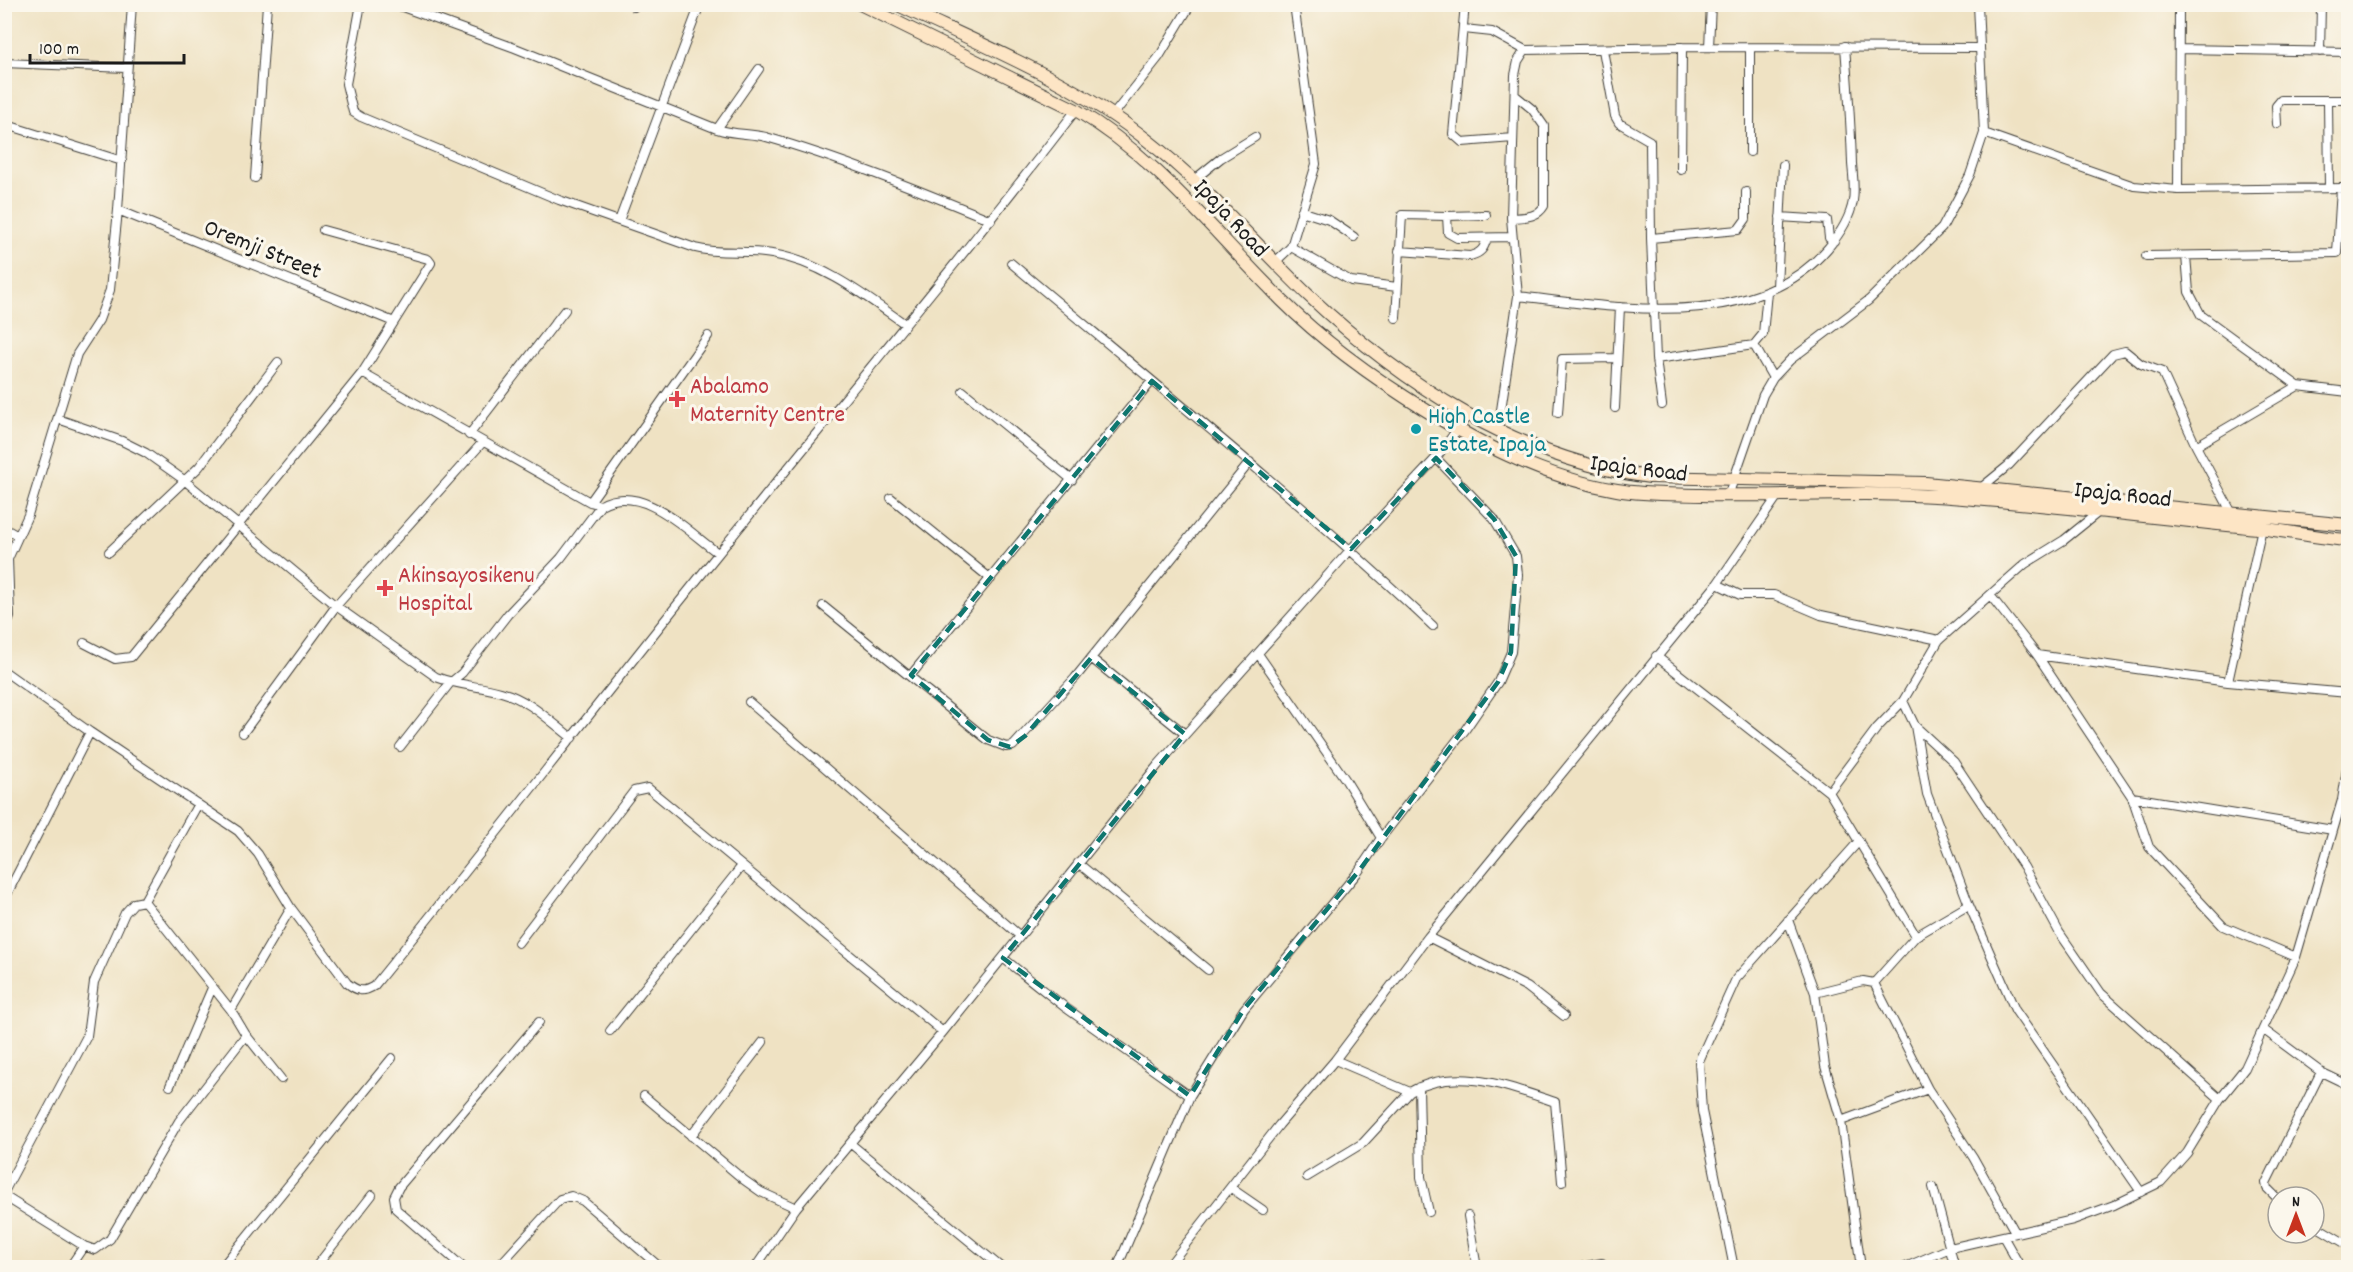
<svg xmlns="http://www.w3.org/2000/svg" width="2353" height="1272" font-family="Dekko,sans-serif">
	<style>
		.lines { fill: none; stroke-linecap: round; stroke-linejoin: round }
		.minor-casing { stroke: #3c3a35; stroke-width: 10 }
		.secondary-casing { stroke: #3c3a35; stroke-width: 14 }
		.minor { stroke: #fff; stroke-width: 8 }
		.secondary { stroke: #fde5c5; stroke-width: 12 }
		.marked { fill: none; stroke: #0f766e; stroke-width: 4.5; stroke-dasharray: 12 8; stroke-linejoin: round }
		.health-dot { fill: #e0444e; stroke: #fbf7ec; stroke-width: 2 }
		.culture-dot { fill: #0f9aa8; stroke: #fbf7ec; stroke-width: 2 }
		.labels { text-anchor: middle; stroke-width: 6; stroke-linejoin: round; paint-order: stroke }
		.street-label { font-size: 24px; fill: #1c1c1c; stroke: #fbf7ec }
		.health-label { font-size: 24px; fill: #be3a42; stroke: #fbf7ec; text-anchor: start }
		.culture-label { font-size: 24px; fill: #0d838f; stroke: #fbf7ec; text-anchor: start }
	</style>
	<rect width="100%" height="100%" fill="#fbf7ec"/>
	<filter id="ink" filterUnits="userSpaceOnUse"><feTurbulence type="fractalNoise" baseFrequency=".0167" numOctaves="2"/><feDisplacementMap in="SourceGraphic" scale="12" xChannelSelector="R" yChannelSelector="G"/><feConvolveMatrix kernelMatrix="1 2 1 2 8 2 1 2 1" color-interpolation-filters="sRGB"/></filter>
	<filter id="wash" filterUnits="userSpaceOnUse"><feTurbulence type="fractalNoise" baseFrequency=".008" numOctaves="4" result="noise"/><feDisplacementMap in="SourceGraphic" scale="24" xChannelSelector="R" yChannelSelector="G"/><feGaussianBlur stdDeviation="1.35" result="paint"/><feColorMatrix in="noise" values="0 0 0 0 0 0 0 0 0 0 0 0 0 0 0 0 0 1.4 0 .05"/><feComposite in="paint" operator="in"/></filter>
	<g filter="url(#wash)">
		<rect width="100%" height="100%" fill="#efe2c3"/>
	</g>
	<g filter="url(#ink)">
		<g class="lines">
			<defs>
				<path id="minor" d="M361 4 346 84 353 112 361 117 559 200 695 248C721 255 746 249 772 254 822 262 865 296 905 324
					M394 4 515 48 717 129C735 135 749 133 766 137 843 159 918 190 991 220
					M1465 4 1453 134 1462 142 1513 138
					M1978 4 1984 133 2134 186 2178 190 2348 188
					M634 7 635 4
					M1464 29 1492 32 1525 50
					M1709 47 1711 4
					M1750 48V152
					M2179 49 2348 52
					M1603 50 1615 116 1619 123 1650 141 1651 238 1656 359 1662 405
					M2320 52 2321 4
					M4 63 126 68
					M2328 100 2329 188
					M1113 115 1159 57 1191 4
					M4 124 122 161
					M2277 124 2276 106 2281 100H2348
					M717 129 759 69
					M1681 170 1682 47
					M255 178 267 4
					M1195 179 1221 158 1255 137
					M2178 190 2179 4
					M118 210 394 322
					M1301 211 1329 220 1354 237
					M1447 216 1486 215
					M1780 217 1827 220 1829 238 1834 241
					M1511 218C1524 217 1537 218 1544 206V126L1532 109 1516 96
					M619 221 700 4
					M1651 238 1738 230 1746 219V192
					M1291 247 1351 281 1397 287
					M1399 251 1470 256C1481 253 1484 249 1487 238
					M2146 256 2337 253 2341 188
					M2186 256 2189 292 2201 315 2298 386 2348 392
					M1275 262 1291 247 1316 164 1294 4
					M1011 263C1153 382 1298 499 1433 626
					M1777 287 1783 165
					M1518 296C1616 307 1755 334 1828 248 1839 235 1850 218 1853 201 1855 189 1853 176 1852 164 1851 125 1848 86 1845 46
					M1396 318 1402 215 1447 216 1448 233 1457 238 1512 237
					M1754 345 1773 378
					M1656 359 1754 345 1763 334 1767 292
					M362 373 590 502 601 505C642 482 687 531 718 553
					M963 391 1072 480
					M1615 408 1620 307
					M1558 413 1562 359 1616 358
					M58 419 122 441 146 453 184 480 336 606 436 677C457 685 479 686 501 692 528 699 550 721 572 738
					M1498 430 1518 296 1511 218 1514 111 1515 75 1518 61 1525 50 1682 47 1979 48
					M469 435 565 310
					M2196 446 2298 386
					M1982 487 2009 465 2113 354 2125 351 2141 364 2162 372 2196 446 2234 517
					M1728 496 1763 395 1773 378 1790 360 1869 300 1942 228 1970 175 1984 133
					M891 498 991 579
					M590 502 708 336
					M4 528 18 536
					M109 552 199 467 278 362
					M1717 584 1740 595H1774L1821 615 1939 640
					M1990 595 2037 655 2228 682 2348 693
					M823 606 988 740 1006 747 1013 746 1075 678 1250 462
					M4 633 10 617 8 559 28 515 77 354 99 320 110 290 118 210 132 4
					M84 643 115 659 131 657 362 373 431 263 428 259 323 230
					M1259 655 1345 779 1381 838
					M2037 655 2132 797 2149 847 2223 926 2296 957
					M1656 656 1829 792 1916 936
					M1091 658 1185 734
					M4 671 90 732 238 831 258 854 291 908 347 983C357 991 363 993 374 986 490 843 602 697 718 554 838 406 960 261 1076 110
					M911 675 1152 381
					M2228 682 2262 528
					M1903 701 1915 726 1954 762 2024 867 2059 932 2101 993 2220 1099
					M749 702 1020 936
					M1915 726 1927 794 1969 905 2015 1010 2141 1192
					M243 733 336 606 482 443
					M400 747 450 683 462 673 508 614 561 558 601 505
					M1829 792 1877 728 1903 701 1939 640 2025 564 2064 540 2100 511
					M2132 797 2333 830
					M1078 863 1208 970
					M4 900 90 732
					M144 901 231 1010 246 1035 281 1079
					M1788 920 1815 993 1825 1066 1841 1121 1861 1268
					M1428 937 1527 987 1564 1016
					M518 943 634 791 648 788 943 1032
					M1003 958 1066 1008 1190 1096
					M1874 983 1916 936 1969 905
					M1815 993 1863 981 1874 983 1928 1089 1973 1157 2015 1232
					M231 1010 291 908
					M2264 1030 2321 1072 2348 1085
					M610 1031 741 867
					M1335 1060 1410 1092C1456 1065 1509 1087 1555 1102L1562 1182
					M170 1086 212 988
					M1419 1087 1421 1177 1429 1212
					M644 1096 744 1180 761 1192 796 1208
					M1841 1121 1928 1089
					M691 1136 763 1042
					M851 1144 1002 1268
					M1307 1177 1363 1143 1410 1092
					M1933 1187 1955 1268
					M1231 1188 1263 1210
					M4 1192 87 1036 94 982 125 913 134 903 144 901 198 804
					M4 1196 84 1246 95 1250 110 1239 179 1121 246 1035
					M2278 1199 2267 1188 2266 1183 2321 1072
					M1468 1216 1477 1268
					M2314 1225 2348 1245
					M2004 1238 2021 1268
					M69 1268 84 1246
					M221 1268 392 1058
					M315 1268 372 1195
					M464 1268 396 1209 394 1197 399 1187 539 1022
					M497 1268 560 1199 571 1196 583 1201 661 1268
					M755 1268 796 1208 943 1032 1158 765 1351 549 1436 458 1468 415
					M1117 1268 1190 1096 1244 1009 1358 872 1381 838 1465 730 1498 682 1511 652 1518 575 1516 556 1494 519 1436 458
					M1167 1268 1279 1125 1335 1060 1428 937 1717 584 1777 497
					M1576 1268 1602 1263
					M1734 1268 1702 1111 1699 1061 1736 979 1859 841
					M1903 1268 1950 1248 2073 1220 2114 1205 2161 1182 2187 1153 2220 1099 2245 1068 2296 957 2342 800 2348 763"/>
				<path id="secondary" d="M860 4 1076 110C1154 156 1206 223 1268 286 1307 328 1357 366 1405 397 1470 439 1539 477 1617 490 1645 495 1673 494 1701 495 1788 497 1876 490 1963 498 2061 506 2159 518 2258 528 2288 531 2318 538 2348 540
					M896 4C982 45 1073 81 1147 140 1206 186 1254 243 1307 294 1402 384 1519 460 1650 477L1926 483 2348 525"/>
			</defs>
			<use href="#minor" class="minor-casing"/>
			<use href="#secondary" class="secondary-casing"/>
			<use href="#minor" class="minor"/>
			<use href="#secondary" class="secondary"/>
		</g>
	</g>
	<path class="marked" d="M1152 381 1351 549 1436 458 1494 519 1516 556 1511 652 1498 682 1358 872 1244 1009 1190 1096 1003 958 1185 734 1091 658 1025 736 1010 747 988 740 911 675Z"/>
	<g class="health-dot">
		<path d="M674 390h6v6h6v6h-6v6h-6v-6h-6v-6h6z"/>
		<path d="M382 579h6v6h6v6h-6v6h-6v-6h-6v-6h6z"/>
	</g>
	<circle class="culture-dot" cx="1416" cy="429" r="6"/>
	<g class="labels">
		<g class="street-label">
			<text transform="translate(1232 217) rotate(47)" y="8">Ipaja Road</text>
			<text transform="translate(263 248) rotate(22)" y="8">Oremji Street</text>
			<text transform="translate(1639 467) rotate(7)" y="8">Ipaja Road</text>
			<text transform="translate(2123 493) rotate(6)" y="8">Ipaja Road</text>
		</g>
		<g class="health-label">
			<text x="690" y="393">Abalamo<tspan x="690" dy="28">Maternity Centre</tspan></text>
			<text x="398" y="582">Akinsayosikenu<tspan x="398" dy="28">Hospital</tspan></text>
		</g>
		<g class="culture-label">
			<text x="1428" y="423">High Castle<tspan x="1428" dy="28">Estate, Ipaja</tspan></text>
		</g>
	</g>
	<rect width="2353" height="1272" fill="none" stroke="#fbf7ec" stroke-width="24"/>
	<g transform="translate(2296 1215)"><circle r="28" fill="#fbf7ec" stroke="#a29f99" stroke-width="1.5"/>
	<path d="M0-4.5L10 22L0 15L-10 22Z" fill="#c8321e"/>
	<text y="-9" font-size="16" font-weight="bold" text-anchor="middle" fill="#1c1c1c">N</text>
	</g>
	<path d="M30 54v9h154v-9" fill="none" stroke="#1c1c1c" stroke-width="3"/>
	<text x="39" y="54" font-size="18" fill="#1c1c1c" stroke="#fbf7ec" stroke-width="4.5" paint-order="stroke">100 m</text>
</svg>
